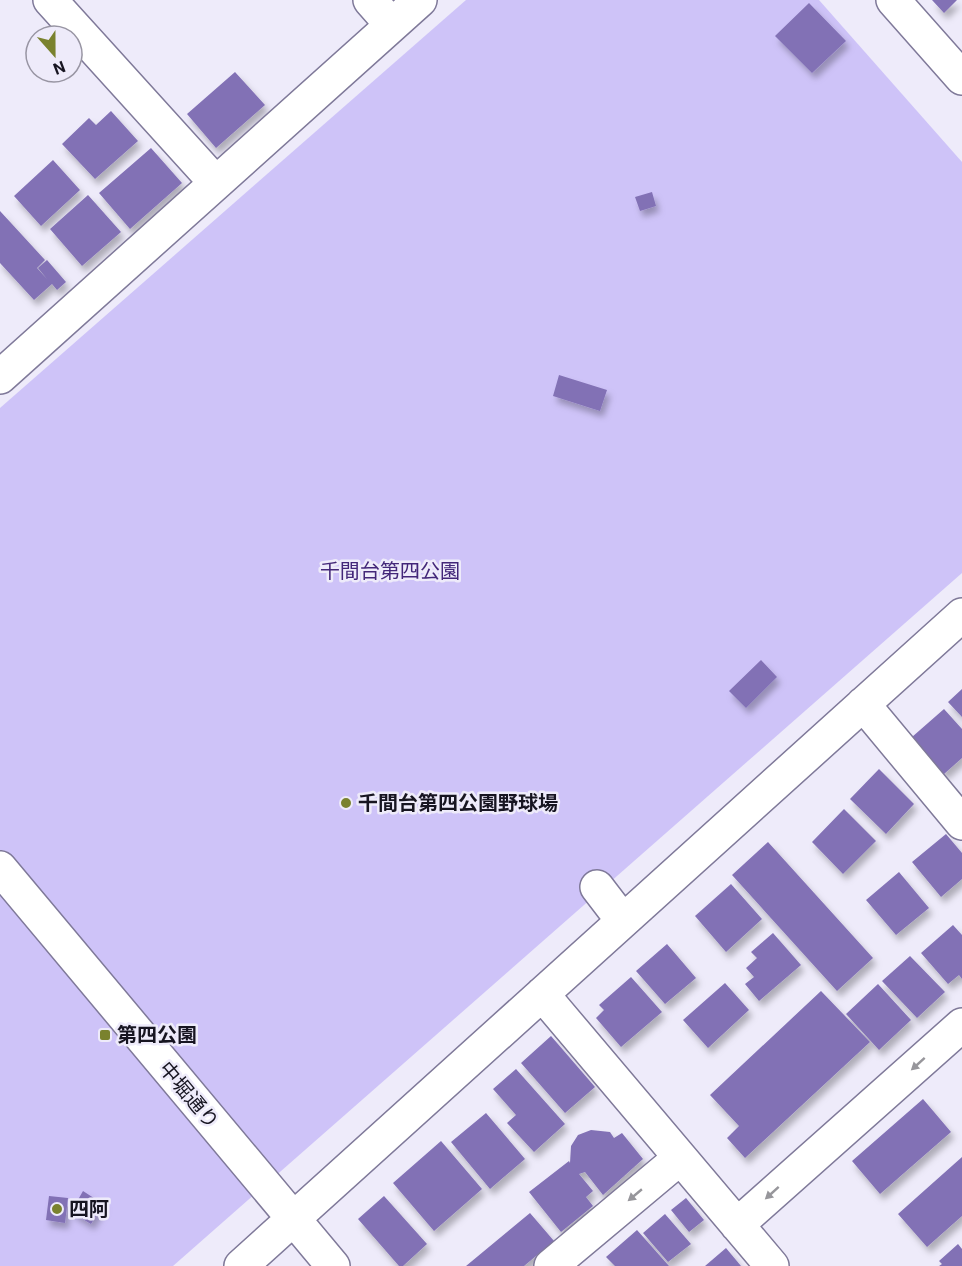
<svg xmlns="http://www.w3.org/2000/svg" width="962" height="1266" font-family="Roboto,'Noto Sans JP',sans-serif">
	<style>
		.green { fill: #cec3f8 }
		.building { fill: #8271b5; filter: url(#shadow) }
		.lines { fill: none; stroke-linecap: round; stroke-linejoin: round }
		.minor-casing { stroke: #7f7999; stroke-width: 36 }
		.minor { stroke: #fff; stroke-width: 33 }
		.oneway { fill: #97969b }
		.poi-dot { fill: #7a822e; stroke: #eeebfa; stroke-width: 2 }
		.labels { text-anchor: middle; stroke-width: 5; stroke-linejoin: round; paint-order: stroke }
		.park-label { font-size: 20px; fill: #432779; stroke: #eeebfa }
		.poi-label { font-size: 20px; font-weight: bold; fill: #171521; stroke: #eeebfa; text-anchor: start }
		.street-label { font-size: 20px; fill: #171521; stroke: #eeebfa }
	</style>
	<defs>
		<filter id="shadow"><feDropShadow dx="3.5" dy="6" stdDeviation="3" flood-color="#0004"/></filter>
	</defs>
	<rect width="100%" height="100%" fill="#eeebfa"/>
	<path class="green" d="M466 0H819L962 162V573L173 1266H0V408Z"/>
	<path class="building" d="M932 0H957L944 13Z
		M809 3 846 41 812 73 775 36Z
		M235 72 265 105 216 148 187 114Z
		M111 111 138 141 95 179 62 144 89 118 96 125Z
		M151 148 182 183 130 229 99 193Z
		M53 160 80 190 41 226 14 196Z
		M652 192 656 206 640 211 635 197Z
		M88 195 121 232 82 266 50 229Z
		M0 211 45 260 37 268 47 279 38 268 47 260 66 282 57 290 52 284 34 300 0 263Z
		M559 375 607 390 600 411 553 396Z
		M761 660 777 677 746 708 729 691Z
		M962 689V717L948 702Z
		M944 709 962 729V758L944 774 912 737Z
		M879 769 914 804 886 834 850 799Z
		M844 809 876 841 843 874 812 842Z
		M946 834 962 853V879L941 897 912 862Z
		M768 842 873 958 837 991 732 875Z
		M899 872 929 908 896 935 866 900Z
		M731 884 762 919 726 952 695 916Z
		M953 925 962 935V979L959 975 948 984 921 953Z
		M773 933 801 965 759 1001 745 984 754 977 746 968 757 958 751 952Z
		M667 944 696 978 665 1004 636 971Z
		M910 956 945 992 917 1018 882 981Z
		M631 977 662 1012 621 1047 596 1018 604 1010 599 1005Z
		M725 983 749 1010 708 1048 683 1020Z
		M878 984 911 1020 879 1050 846 1014Z
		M821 991 870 1042 745 1158 727 1138 739 1126 710 1095Z
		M551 1036 595 1087 565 1113 521 1063Z
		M516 1069 565 1124 534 1152 507 1123 516 1115 493 1089Z
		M923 1099 951 1132 880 1194 852 1161Z
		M486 1113 525 1159 490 1189 451 1142Z
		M591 1130 610 1132 614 1138 622 1133 643 1159 603 1195 585 1172 579 1174 593 1191 586 1197 593 1206 561 1232 529 1192 569 1161 570 1163 571 1146 578 1135Z
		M441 1141 482 1189 434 1231 393 1183Z
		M962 1157V1216L927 1247 898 1214Z
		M83 1191 103 1204 91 1224 71 1212Z
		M49 1196 68 1198 65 1223 46 1220Z
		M384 1196 427 1244 403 1266H399L358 1219Z
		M686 1198 704 1220 689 1232 671 1210Z
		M530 1213 554 1241 524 1266H466Z
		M665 1214 691 1244 668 1262 643 1233Z
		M637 1230 669 1266H615L606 1257Z
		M958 1244 962 1249V1266H939L942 1264 939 1261Z
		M726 1248 741 1266H705Z"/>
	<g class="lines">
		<defs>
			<path id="minor" d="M50 0 216 183
				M370 0 392 25
				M893 0 962 78
				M0 377 420 0
				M863 704 962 823
				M0 868 333 1266
				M597 887 623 921
				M542 994 772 1266
				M737 1225 962 1025
				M241 1266 962 615
				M551 1266 680 1158"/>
		</defs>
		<use href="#minor" class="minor-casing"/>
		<use href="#minor" class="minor"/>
	</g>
	<defs><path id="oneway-solid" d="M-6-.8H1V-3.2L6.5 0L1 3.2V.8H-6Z" transform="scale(1.5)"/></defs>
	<g class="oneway">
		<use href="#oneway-solid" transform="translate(918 1064) rotate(138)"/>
		<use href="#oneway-solid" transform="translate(772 1193) rotate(138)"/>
		<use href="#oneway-solid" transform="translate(635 1195) rotate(140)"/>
	</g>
	<g class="poi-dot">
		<circle cx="346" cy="803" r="6"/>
		<rect x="99" y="1029" width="12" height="12" rx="3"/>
		<circle cx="57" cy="1209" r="6"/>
	</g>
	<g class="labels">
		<g class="park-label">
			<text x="390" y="578">千間台第四公園</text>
		</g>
		<g class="poi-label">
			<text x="358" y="810">千間台第四公園野球場</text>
			<text x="117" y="1042">第四公園</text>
			<text x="69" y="1216">四阿</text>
		</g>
		<g class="street-label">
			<text transform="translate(189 1095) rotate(50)" y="7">中堀通り</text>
		</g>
	</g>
	<g transform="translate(54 54) rotate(159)"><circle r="28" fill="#eeebfa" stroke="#9895a3" stroke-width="1.5"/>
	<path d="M0-4.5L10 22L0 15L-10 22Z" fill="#7a822e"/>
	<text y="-9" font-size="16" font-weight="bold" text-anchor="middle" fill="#171521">N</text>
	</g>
</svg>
